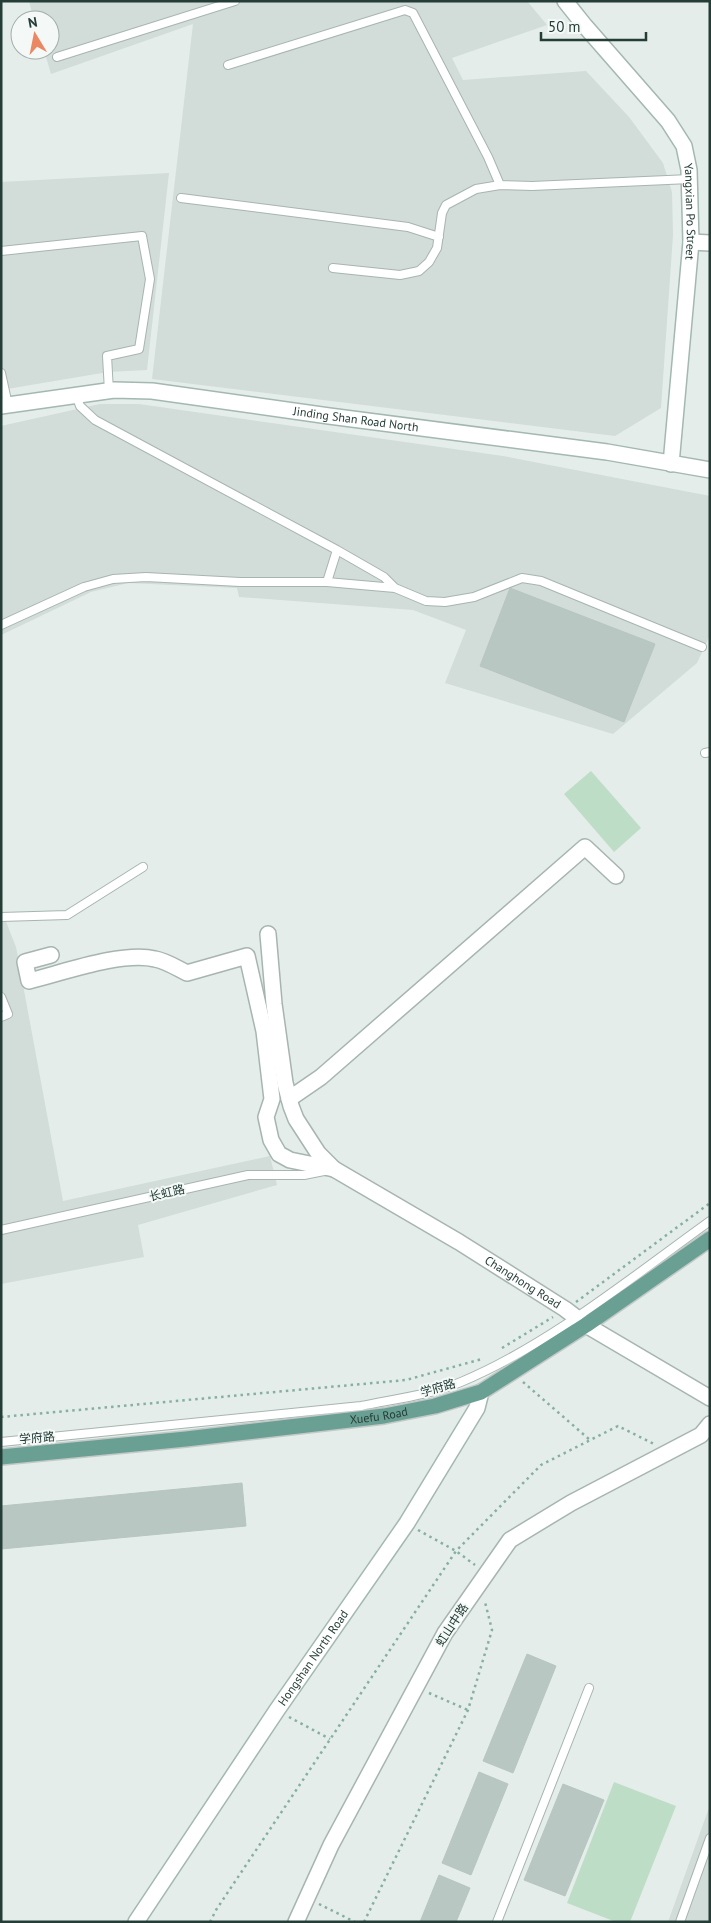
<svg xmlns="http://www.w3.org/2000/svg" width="711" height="1923" font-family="'PT Sans','Noto Sans SC',sans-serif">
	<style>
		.built { fill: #d2dcd8 }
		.green { fill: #beddc7 }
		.building { fill: #b9c7c2; stroke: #b6c6c0 }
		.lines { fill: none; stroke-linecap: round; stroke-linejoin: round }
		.lane-casing { stroke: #a7b5b0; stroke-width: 10 }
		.street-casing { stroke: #a7b5b0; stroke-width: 18 }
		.secondary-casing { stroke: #a3b8b1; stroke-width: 18 }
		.primary-casing { stroke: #c2c9c7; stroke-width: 18 }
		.path { stroke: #86afa3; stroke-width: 2.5; stroke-dasharray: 2.5 4; stroke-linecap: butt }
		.lane { stroke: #fff; stroke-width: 8 }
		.street { stroke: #fff; stroke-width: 15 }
		.secondary { stroke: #fff; stroke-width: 15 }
		.primary { stroke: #6aa093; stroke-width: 15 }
		.labels { text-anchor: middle; stroke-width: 4; stroke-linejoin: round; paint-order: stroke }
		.street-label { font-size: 12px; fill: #243d37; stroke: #f4f9f7 }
	</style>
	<rect width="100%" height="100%" fill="#e4ede9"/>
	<path class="built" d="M29 1H527L547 25 452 58 463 80 586 71 629 117 663 163 672 192 673 235 661 408 615 436 152 379 193 24 51 74 44 50H50V20H34Z
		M169 173 147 370 108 372 1 390V182Z
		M100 404H139L503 456 710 496V635L697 663 613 734 445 683 466 630 413 610 239 597 237 588 128 583 91 592 1 635V426Z
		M1 909 16 947 63 1201 270 1156 277 1185 138 1225 144 1257 1 1284Z
		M710 1805V1922H668Z"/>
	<path class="green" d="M591 771 641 828 614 852 564 794Z
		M614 1782 676 1806 630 1922H616L567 1903Z"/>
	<path class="building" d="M510 588 655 644 624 722 480 666Z
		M242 1483 246 1526 1 1549V1506Z
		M527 1654 556 1666 513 1773 483 1761Z
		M479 1772 508 1784 471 1875 442 1863Z
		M563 1784 604 1800 565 1896 524 1880Z
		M439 1875 470 1888 456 1922H420Z"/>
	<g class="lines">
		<defs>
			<path id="lane" d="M57 57 235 1
				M228 65 405 10 413 13 488 157 500 185
				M181 198 408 227 439 237
				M1 251 142 236 150 279 139 349 107 356 109 391
				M333 268 400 275 419 271 429 262 437 248 442 213 446 205 476 189 500 185 532 186 690 179
				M1 373 8 405
				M337 550 384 577 395 588
				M327 582 395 588 426 601 445 602 474 597 522 578 541 581 702 647
				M1 625 84 587 113 579 146 577 240 582H327L337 550 95 420 80 406 76 395
				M705 753 710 752
				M1 917 67 915 143 867
				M1 997 8 1014 1 1017
				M1 1230 248 1175H304L324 1171
				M1 1442 361 1406C394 1399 430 1395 461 1382 549 1345 632 1277 710 1221
				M497 1922 589 1688
				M680 1922 710 1838"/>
			<g id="street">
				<path d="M691 242 710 243"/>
				<path id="s1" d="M268 934 274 1004 285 1083 291 1106 296 1119 318 1153 334 1169 459 1242 565 1309 586 1325 710 1398"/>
				<path d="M51 955 25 962 29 981C62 973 122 951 155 959 166 961 177 968 187 973L247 956 264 1031 272 1099 266 1117 271 1140 279 1154 290 1160 334 1169"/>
				<path d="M289 1099 321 1077 585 847 616 876"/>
				<path d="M296 1922 331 1845 445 1633 510 1540 571 1503 701 1435 710 1424"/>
			</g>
			<g id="secondary">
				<path id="s2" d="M565 1 585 26 668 121 684 146 689 170 691 242 671 464"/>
				<path id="s3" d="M1 406 114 390 152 391 329 416 607 452 710 470"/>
				<path id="s4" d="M136 1922 277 1710 407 1523 477 1408 481 1392"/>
			</g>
			<g id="primary">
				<path id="s5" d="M1 1457 186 1439 384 1416 435 1406 481 1392 586 1325 710 1239"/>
			</g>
		</defs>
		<use href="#lane" class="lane-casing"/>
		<use href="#street" class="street-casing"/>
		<use href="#secondary" class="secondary-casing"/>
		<use href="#primary" class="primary-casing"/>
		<path class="path" d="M576 1302 710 1203
			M502 1348 553 1317
			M523 1382 590 1440
			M1 1417 406 1380 482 1359
			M418 1530 456 1551 475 1565
			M429 1693 468 1710
			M289 1717 330 1739
			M319 1904 355 1922
			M210 1922 216 1910 456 1551 541 1465 618 1426 654 1444
			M364 1922 468 1710 492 1630 485 1602"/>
		<use href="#lane" class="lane"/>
		<use href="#street" class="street"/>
		<use href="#secondary" class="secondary"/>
		<use href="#primary" class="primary"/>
	</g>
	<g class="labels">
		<g class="street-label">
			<text dy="4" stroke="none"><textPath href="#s2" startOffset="254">Yangxian Po Street</textPath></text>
			<text dy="4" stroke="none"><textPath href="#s3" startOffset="358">Jinding Shan Road North</textPath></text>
			<text transform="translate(167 1193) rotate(-13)" y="4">长虹路</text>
			<text dy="4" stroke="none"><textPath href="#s1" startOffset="471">Changhong Road</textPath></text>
			<text transform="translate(438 1388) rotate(-16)" y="4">学府路</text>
			<text dy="4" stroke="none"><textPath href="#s5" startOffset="380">Xuefu Road</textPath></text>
			<text transform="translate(37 1438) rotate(-5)" y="4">学府路</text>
			<text transform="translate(452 1625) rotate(-57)" y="4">虹山中路</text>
			<text dy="4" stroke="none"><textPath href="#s4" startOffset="318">Hongshan North Road</textPath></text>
		</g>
	</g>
	<rect width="711" height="1923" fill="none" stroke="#243d37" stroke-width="5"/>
	<g transform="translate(35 35) rotate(350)"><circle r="24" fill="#f4f9f7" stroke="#a1aeaa"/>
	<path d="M0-4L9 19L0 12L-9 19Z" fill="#eb8863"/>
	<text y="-8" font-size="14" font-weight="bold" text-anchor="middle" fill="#243d37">N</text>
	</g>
	<path d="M541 32v8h105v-8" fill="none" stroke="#243d37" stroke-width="2.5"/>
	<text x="548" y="32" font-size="15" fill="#243d37" stroke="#f4f9f7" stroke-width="4" paint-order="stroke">50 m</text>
</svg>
